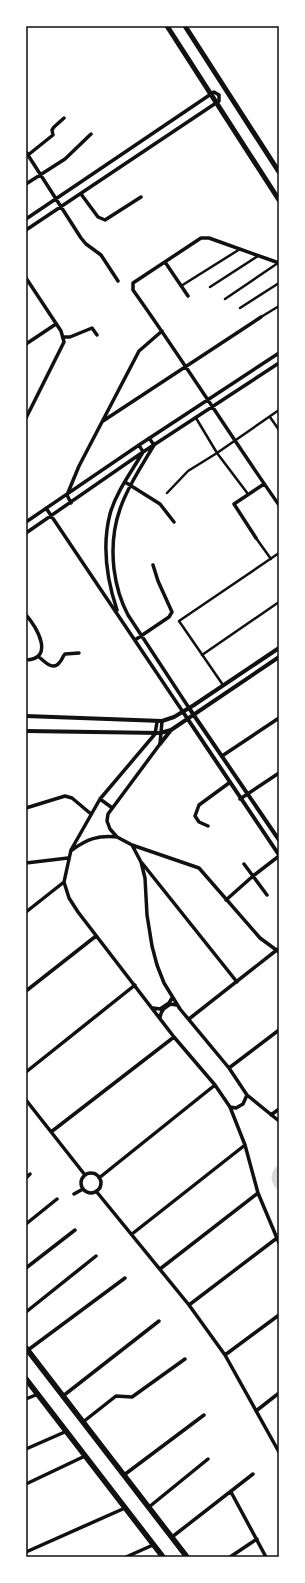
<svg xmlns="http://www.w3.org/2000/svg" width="305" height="1583" font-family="'Times New Roman',serif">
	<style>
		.water { fill: #d9d9d9 }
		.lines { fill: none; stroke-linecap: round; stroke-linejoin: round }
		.pedestrian { stroke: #111; stroke-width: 2.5 }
		.minor { stroke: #111; stroke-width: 3.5 }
		.tertiary { stroke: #111; stroke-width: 4 }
		.secondary { stroke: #111; stroke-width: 5 }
		.primary { stroke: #111; stroke-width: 5.5 }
		.neatline { fill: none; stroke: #111; stroke-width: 1.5 }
	</style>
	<rect width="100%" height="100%" fill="#fff"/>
	<path class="water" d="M279 1164V1191C269 1183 269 1172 279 1164Z"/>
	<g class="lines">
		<path class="pedestrian" d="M181 286 240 249
			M210 287 258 256
			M225 299 278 263
			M240 308 279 283
			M261 317 279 306
			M270 417 279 430
			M196 418 217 453 248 494
			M167 493 188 471 217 453 279 410
			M256 538 271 559
			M202 655 279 602
			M223 685 179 621 279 553"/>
		<path class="minor" d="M26 152 81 238 86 244 101 255 118 281
			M28 155 53 135 52 130 54 127 64 118
			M26 184 65 159 91 134
			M81 194 98 217 105 220 141 197
			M26 219 214 92 219 95
			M26 230 219 101V95
			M165 262 188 296
			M279 263 209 238H201L133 283V290C183 360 229 434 279 505
			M26 278 61 331 64 342 26 418
			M63 337H70L92 328 97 335
			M26 344 56 324
			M103 421 261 317
			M149 438 154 445C128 489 108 516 114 569 116 585 120 600 128 615L189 708
			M125 482 160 504 174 522
			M71 503 67 495 79 466 139 351 162 331
			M46 508 183 712
			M26 522 139 445 279 353
			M26 533 143 452 279 363
			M256 538 234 504 264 484
			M117 610C107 580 102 545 110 514 116 492 132 471 143 452L139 445
			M26 615C37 627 55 659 26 660
			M135 640 169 617 172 612 158 581 153 565
			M39 657C44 661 53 671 59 663 62 661 62 657 65 654L79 653
			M162 721 160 744 108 814 107 821 110 829 117 837 132 845 199 868 260 938 279 952
			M157 722 155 734 100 799 71 850 64 882 69 898 78 912 174 1037 215 1085 230 1107 245 1145 258 1193 279 1243
			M222 756 279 718
			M100 799 111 807
			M240 799 279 773
			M26 808 65 796 72 798 91 814
			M208 826 199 822 195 816 199 805 229 783
			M132 845 141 862 145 878 147 915 152 946 157 965 164 983 180 1009 229 1068 247 1095 279 1121
			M72 850C87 839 98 835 117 837
			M26 863 68 858
			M142 863 237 982
			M244 864 267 895
			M226 900 253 876 279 856
			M26 912 64 882
			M26 991 96 936
			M153 1008 160 1009 169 1003 172 998
			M160 1018C161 1010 164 1008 171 1004L176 1005
			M189 1019 278 949
			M229 1068 279 1030
			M26 1072 135 985
			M26 1100 85 1175
			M230 1107 236 1108 243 1104 247 1095
			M271 1115 279 1109
			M51 1132 174 1037
			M81 1183a10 10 0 1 1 20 0a10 10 0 1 1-20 0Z
			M26 1178 30 1174
			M99 1178 215 1085
			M96 1191 189 1305 225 1355 279 1452
			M74 1194 83 1189
			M26 1224 57 1199
			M132 1234 245 1145
			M26 1268 75 1230
			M160 1269 258 1193
			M189 1305 277 1238
			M26 1312 96 1256
			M28 1350 125 1278
			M225 1355 279 1315
			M63 1396 159 1321
			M26 1399 38 1394
			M256 1411 279 1393
			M83 1422 116 1396 132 1397 185 1359
			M26 1449 67 1431
			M124 1475 204 1415
			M26 1484 85 1456
			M231 1492 266 1557
			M149 1507 208 1459
			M172 1537 253 1474
			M26 1552 125 1508
			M126 1557 153 1545
			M230 1557 257 1539"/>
		<path class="tertiary" d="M189 708 279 840
			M183 712 279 855
			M26 716 162 721 174 717 194 705 279 648
			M26 731 160 733 171 730 279 657
			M160 744 171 730"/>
		<path class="secondary" d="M167 26 279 200
			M185 26 279 172"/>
		<path class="primary" d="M26 1348 187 1557
			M26 1379 163 1557"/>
	</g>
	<rect width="305" height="1583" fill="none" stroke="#ffffff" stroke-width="54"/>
	<rect x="27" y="27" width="251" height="1529" class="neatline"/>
</svg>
